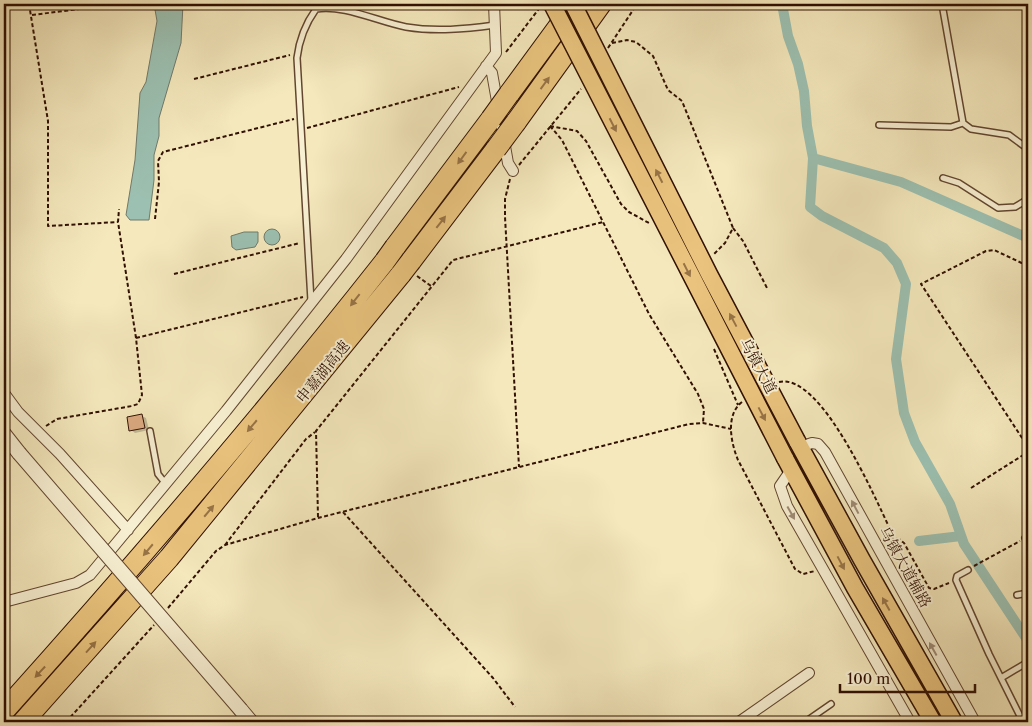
<svg xmlns="http://www.w3.org/2000/svg" width="1032" height="726" font-family="'Libre Caslon Text','Noto Serif SC',serif">
	<style>
		.water { fill: #9cc0b1; stroke: #717a6b }
		.shadow { fill: #0003 }
		.lines { fill: none; stroke-linecap: round; stroke-linejoin: round }
		.canal { stroke: #9cc0b1; stroke-width: 10 }
		.building { fill: #ddab82; stroke: #311002 }
		.service-casing { stroke: #624630; stroke-width: 8 }
		.minor-casing { stroke: #624630; stroke-width: 12 }
		.tertiary-casing { stroke: #624630; stroke-width: 16 }
		.primary-casing { stroke: #311002; stroke-width: 19 }
		.motorway-casing { stroke: #311002; stroke-width: 22 }
		.path { stroke: #311002; stroke-width: 2; stroke-dasharray: 4 2.5; stroke-linecap: butt }
		.service { stroke: #f8f0d3; stroke-width: 5 }
		.minor { stroke: #f8f0d3; stroke-width: 10 }
		.tertiary { stroke: #f8f0d3; stroke-width: 14 }
		.primary { stroke: #eac47e; stroke-width: 16 }
		.motorway { stroke: #eac47e; stroke-width: 20 }
		.tertiary-bridge-casing { stroke: #624630; stroke-width: 16; stroke-linecap: butt }
		.primary-bridge-casing { stroke: #311002; stroke-width: 19; stroke-linecap: butt }
		.motorway-bridge-casing { stroke: #311002; stroke-width: 22; stroke-linecap: butt }
		.tertiary-bridge { stroke: #f8f0d3; stroke-width: 14 }
		.primary-bridge { stroke: #eac47e; stroke-width: 16 }
		.motorway-bridge { stroke: #eac47e; stroke-width: 20 }
		.oneway { fill: #977346 }
		.oneway2 { fill: #9e8b75 }
		.labels { text-anchor: middle; stroke-width: 4; stroke-linejoin: round; paint-order: stroke }
		.street-label { font-size: 15px; fill: #311002; stroke: #f8f0d3 }
	</style>
	<rect width="100%" height="100%" fill="#f4e8bc"/>
	<filter id="stains"><feTurbulence type="fractalNoise" baseFrequency=".004" numOctaves="4"/><feColorMatrix values="0 0 0 0 .2 0 0 0 0 .09 0 0 0 0 .02 0 0 0 .5 -.17"/></filter>
	<radialGradient id="worn" r=".72"><stop offset=".6" stop-color="#630" stop-opacity="0"/><stop offset="1" stop-color="#630" stop-opacity=".3"/></radialGradient>
	<path class="water" d="M154 4H183L181 43 159 118V136L154 155V180L149 220H130L126 215 135 160 140 93 146 82 157 21Z
		M264 237a8 8 0 1 1 16 0a8 8 0 1 1-16 0Z
		M244 232H258V242L255 247 236 250 232 247 231 236Z"/>
	<path class="shadow" d="M142 416 146 418 149 430 135 433 131 430Z"/>
	<g class="lines">
		<path class="canal" d="M782 4 788 36 798 64 804 91 807 126 813 158 810 207 822 216 884 248 897 263 906 284 896 359 904 413 915 442 950 504 964 544 1028 641
			M813 158 901 182 1028 238
			M919 541 961 536"/>
	</g>
	<path class="building" d="M142 414 145 428 129 431 127 417Z"/>
	<g class="lines">
		<defs>
			<path id="service" d="M942 4 963 123 971 129 1009 135 1028 149
				M879 125 951 127 963 123
				M943 178 959 183 998 208 1015 207 1028 199
				M311 301 297 58C299 41 306 23 316 9 343 4 379 22 406 27 436 32 465 29 495 25
				M150 431 158 474 166 484
				M1025 538 1028 544
				M968 570 957 576 956 580 989 654 1023 722
				M1017 595 1028 593
				M1001 678 1028 662
				M805 722 831 704"/>
			<path id="minor" d="M486 66 492 73 508 163 513 171
				M4 393 18 412 60 454 128 530
				M800 447 812 443 818 444 825 452 975 722
				M791 470 780 486 787 506 910 722
				M4 602 76 583 90 575 226 411 346 259 496 53 494 4
				M739 722 809 673"/>
			<path id="tertiary" d="M4 434 19 453
				M241 710 251 722"/>
			<path id="primary" d="M797 441 862 560 954 722
				M785 458 855 588 933 722"/>
			<path id="motorway" d="M509 94 575 4
				M516 122 601 4
				M395 247 491 119
				M411 261 496 149
				M4 711C135 565 263 416 385 261
				M23 722 169 558 401 274"/>
		</defs>
		<use href="#service" class="service-casing"/>
		<use href="#minor" class="minor-casing"/>
		<use href="#tertiary" class="tertiary-casing"/>
		<use href="#primary" class="primary-casing"/>
		<use href="#motorway" class="motorway-casing"/>
		<path class="path" d="M29 4 48 121V226L118 222
			M32 15 119 4
			M612 43 627 40 636 42 653 56 668 90 682 101 733 228 725 243 714 254
			M608 48 637 4
			M506 52 541 6
			M194 79 290 55
			M550 126 577 131 586 141 621 204 629 212 649 223
			M550 126 562 140 649 314 698 394 704 409 703 423
			M307 128 459 87
			M519 165 581 89
			M510 179 505 199V217L519 467
			M155 219 159 182 158 161 163 152 294 119
			M733 228 743 241 767 288
			M1028 266 994 250 986 251 921 284 1028 447
			M174 274 300 243
			M417 276 431 286
			M136 338 303 297
			M714 349 738 405
			M779 382C821 372 875 498 890 529V538L884 541
			M742 402C725 415 731 443 738 460L795 569 803 574 815 571
			M46 426 57 419 132 406 138 404 142 395 136 338 118 222 119 209
			M971 488 1028 452
			M343 512 493 678 515 707
			M318 517 316 431 453 260 603 222
			M890 538 899 539 904 543 929 588 934 589 949 583
			M225 545 306 439 315 432
			M974 566 1020 541
			M168 608 216 551 225 545 318 518 689 424 703 423 731 429
			M66 722 154 625"/>
		<use href="#service" class="service"/>
		<use href="#minor" class="minor"/>
		<use href="#tertiary" class="tertiary"/>
		<use href="#primary" class="primary"/>
		<use href="#motorway" class="motorway"/>
		<defs>
			<path id="tertiary-bridge" d="M19 453 241 710"/>
			<path id="primary-bridge" d="M552 4 785 458
				M573 4 709 274 797 441"/>
			<path id="motorway-bridge" d="M491 119 509 94
				M496 149 516 122
				M385 261 395 247
				M401 274 411 261"/>
		</defs>
		<use href="#tertiary-bridge" class="tertiary-bridge-casing"/>
		<use href="#primary-bridge" class="primary-bridge-casing"/>
		<use href="#motorway-bridge" class="motorway-bridge-casing"/>
		<use href="#tertiary-bridge" class="tertiary-bridge"/>
		<use href="#primary-bridge" class="primary-bridge"/>
		<use href="#motorway-bridge" class="motorway-bridge"/>
	</g>
	<defs><path id="oneway-solid" d="M-6-.8H1V-3.2L6.5 0L1 3.2V.8H-6Z" transform="scale(1.25)"/></defs>
	<g class="oneway">
		<use href="#oneway-solid" transform="translate(545 83) rotate(-54)"/>
		<use href="#oneway-solid" transform="translate(613 125) rotate(63)"/>
		<use href="#oneway-solid" transform="translate(462 158) rotate(126)"/>
		<use href="#oneway-solid" transform="translate(659 176) rotate(-117)"/>
		<use href="#oneway-solid" transform="translate(441 222) rotate(-52)"/>
		<use href="#oneway-solid" transform="translate(687 270) rotate(63)"/>
		<use href="#oneway-solid" transform="translate(355 300) rotate(128)"/>
		<use href="#oneway-solid" transform="translate(733 320) rotate(-118)"/>
		<use href="#oneway-solid" transform="translate(762 414) rotate(62)"/>
		<use href="#oneway-solid" transform="translate(252 426) rotate(130)"/>
		<use href="#oneway-solid" transform="translate(209 511) rotate(-50)"/>
		<use href="#oneway-solid" transform="translate(148 550) rotate(130)"/>
		<use href="#oneway-solid" transform="translate(841 563) rotate(62)"/>
		<use href="#oneway-solid" transform="translate(886 604) rotate(-119)"/>
		<use href="#oneway-solid" transform="translate(91 647) rotate(-48)"/>
		<use href="#oneway-solid" transform="translate(40 672) rotate(133)"/>
	</g>
	<g class="oneway2">
		<use href="#oneway-solid" transform="translate(855 507) rotate(-118)"/>
		<use href="#oneway-solid" transform="translate(791 513) rotate(61)"/>
		<use href="#oneway-solid" transform="translate(933 649) rotate(-119)"/>
	</g>
	<g class="labels">
		<g class="street-label">
			<text transform="translate(758 366) rotate(62)" y="5">乌镇大道</text>
			<text transform="translate(323 372) rotate(-51)" y="5">申嘉湖高速</text>
			<text transform="translate(905 567) rotate(61)" y="5">乌镇大道辅路</text>
		</g>
	</g>
	<rect width="1032" height="726" fill="none" stroke="#f4e8bc" stroke-width="20"/>
	<rect x="5" y="5" width="1022" height="716" fill="none" stroke="#311002" stroke-width="2.5"/>
	<rect x="10" y="10" width="1012" height="706" fill="none" stroke="#311002"/>
	<path d="M840 684v8h135v-8" fill="none" stroke="#311002" stroke-width="2.5"/>
	<text x="847" y="684" font-size="15" fill="#311002" stroke="#f8f0d3" stroke-width="4" paint-order="stroke">100 m</text>
	<rect width="100%" height="100%" filter="url(#stains)"/>
	<rect width="100%" height="100%" fill="url(#worn)"/>
</svg>
